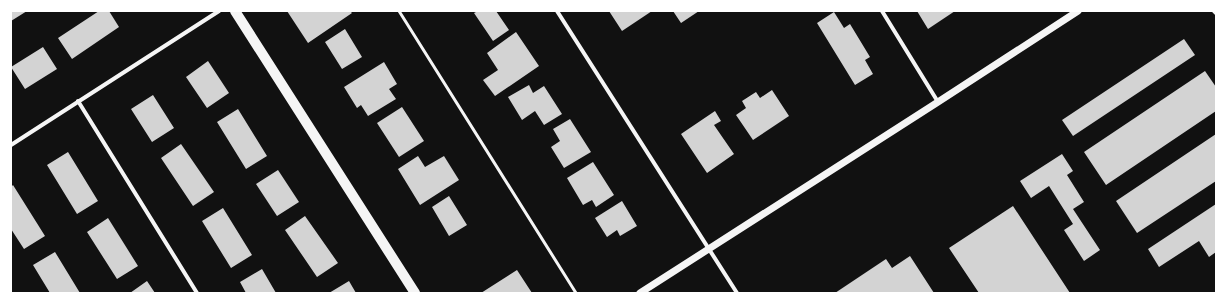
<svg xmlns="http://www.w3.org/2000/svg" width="1227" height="304" font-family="'Sofia Sans Condensed',sans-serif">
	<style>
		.building { fill: #d3d3d3 }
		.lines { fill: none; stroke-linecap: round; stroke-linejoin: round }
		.service { stroke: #f5f5f5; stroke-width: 3 }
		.minor { stroke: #f5f5f5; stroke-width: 4 }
		.tertiary { stroke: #f5f5f5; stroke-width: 7 }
		.primary { stroke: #f5f5f5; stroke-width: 10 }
	</style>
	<rect width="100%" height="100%" fill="#111"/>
	<path class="building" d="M11 11H27L11 21Z
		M99 11H109L119 27 72 59 58 38Z
		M287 11H350L352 13 308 43Z
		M478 11H496L509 30 493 41 474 13Z
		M609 11H652L622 31Z
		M673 11H699L681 23Z
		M917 11H955L928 29Z
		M834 12 844 28 850 24 870 57 865 60 873 74 855 85 817 23Z
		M345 29 362 57 342 69 325 42Z
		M516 32 539 66 495 96 483 80 498 70 487 53Z
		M1184 39 1195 55 1073 136 1062 120Z
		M43 47 57 69 25 89 11 67Z
		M208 61 229 93 207 108 186 77Z
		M384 62 397 84 389 89 396 99 368 116 361 105 357 108 344 87Z
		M1205 71 1216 87V111L1106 185 1084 152Z
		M529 85 533 93 544 86 562 114 544 125 535 111 522 120 508 97Z
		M772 90 789 116 753 140 736 115 746 108 742 101 756 92 760 98Z
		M153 95 174 128 152 142 131 109Z
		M402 107 424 141 399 157 377 123Z
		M238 109 267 156 246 169 217 122Z
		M715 111 721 121 714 125 734 154 707 173 681 134Z
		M570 119 591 152 564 168 551 147 560 141 553 129Z
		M1216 134V181L1137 233 1116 201Z
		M181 144 214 192 193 206 161 158Z
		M68 152 98 201 77 214 47 165Z
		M1062 154 1073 171 1067 175 1084 202 1073 209 1100 250 1084 261 1064 230 1073 224 1049 186 1031 198 1020 181Z
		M418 156 425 167 444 156 459 180 420 205 398 169Z
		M593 162 614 195 596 207 592 200 583 205 567 178Z
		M278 170 299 202 277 216 256 184Z
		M13 185 45 236 24 249 11 229V187Z
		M449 196 467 225 449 236 432 207Z
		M622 201 637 226 620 236 617 230 607 237 595 218Z
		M1216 204V252L1209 257 1199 241 1159 267 1148 249Z
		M1013 206 1070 293H979L949 248Z
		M223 208 252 255 231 268 202 221Z
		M305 216 338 263 317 277 285 230Z
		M108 218 138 266 117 279 87 232Z
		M55 252 80 293H50L33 265Z
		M910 256 934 293H835L886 259 892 268Z
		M262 269 276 293H246L240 282Z
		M517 270 532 293H481Z
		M147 281 155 293H130Z
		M349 281 356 293H329Z"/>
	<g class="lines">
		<path class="service" d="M399 11 576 293"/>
		<path class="minor" d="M557 11 737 293
			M882 11 938 102
			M1214 11 1216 13
			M78 101 197 293
			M11 145 219 11"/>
		<path class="tertiary" d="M640 293 938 102 1078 11"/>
		<path class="primary" d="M235 11 415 293"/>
	</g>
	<rect width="1227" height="304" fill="none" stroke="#ffffff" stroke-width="24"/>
</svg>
